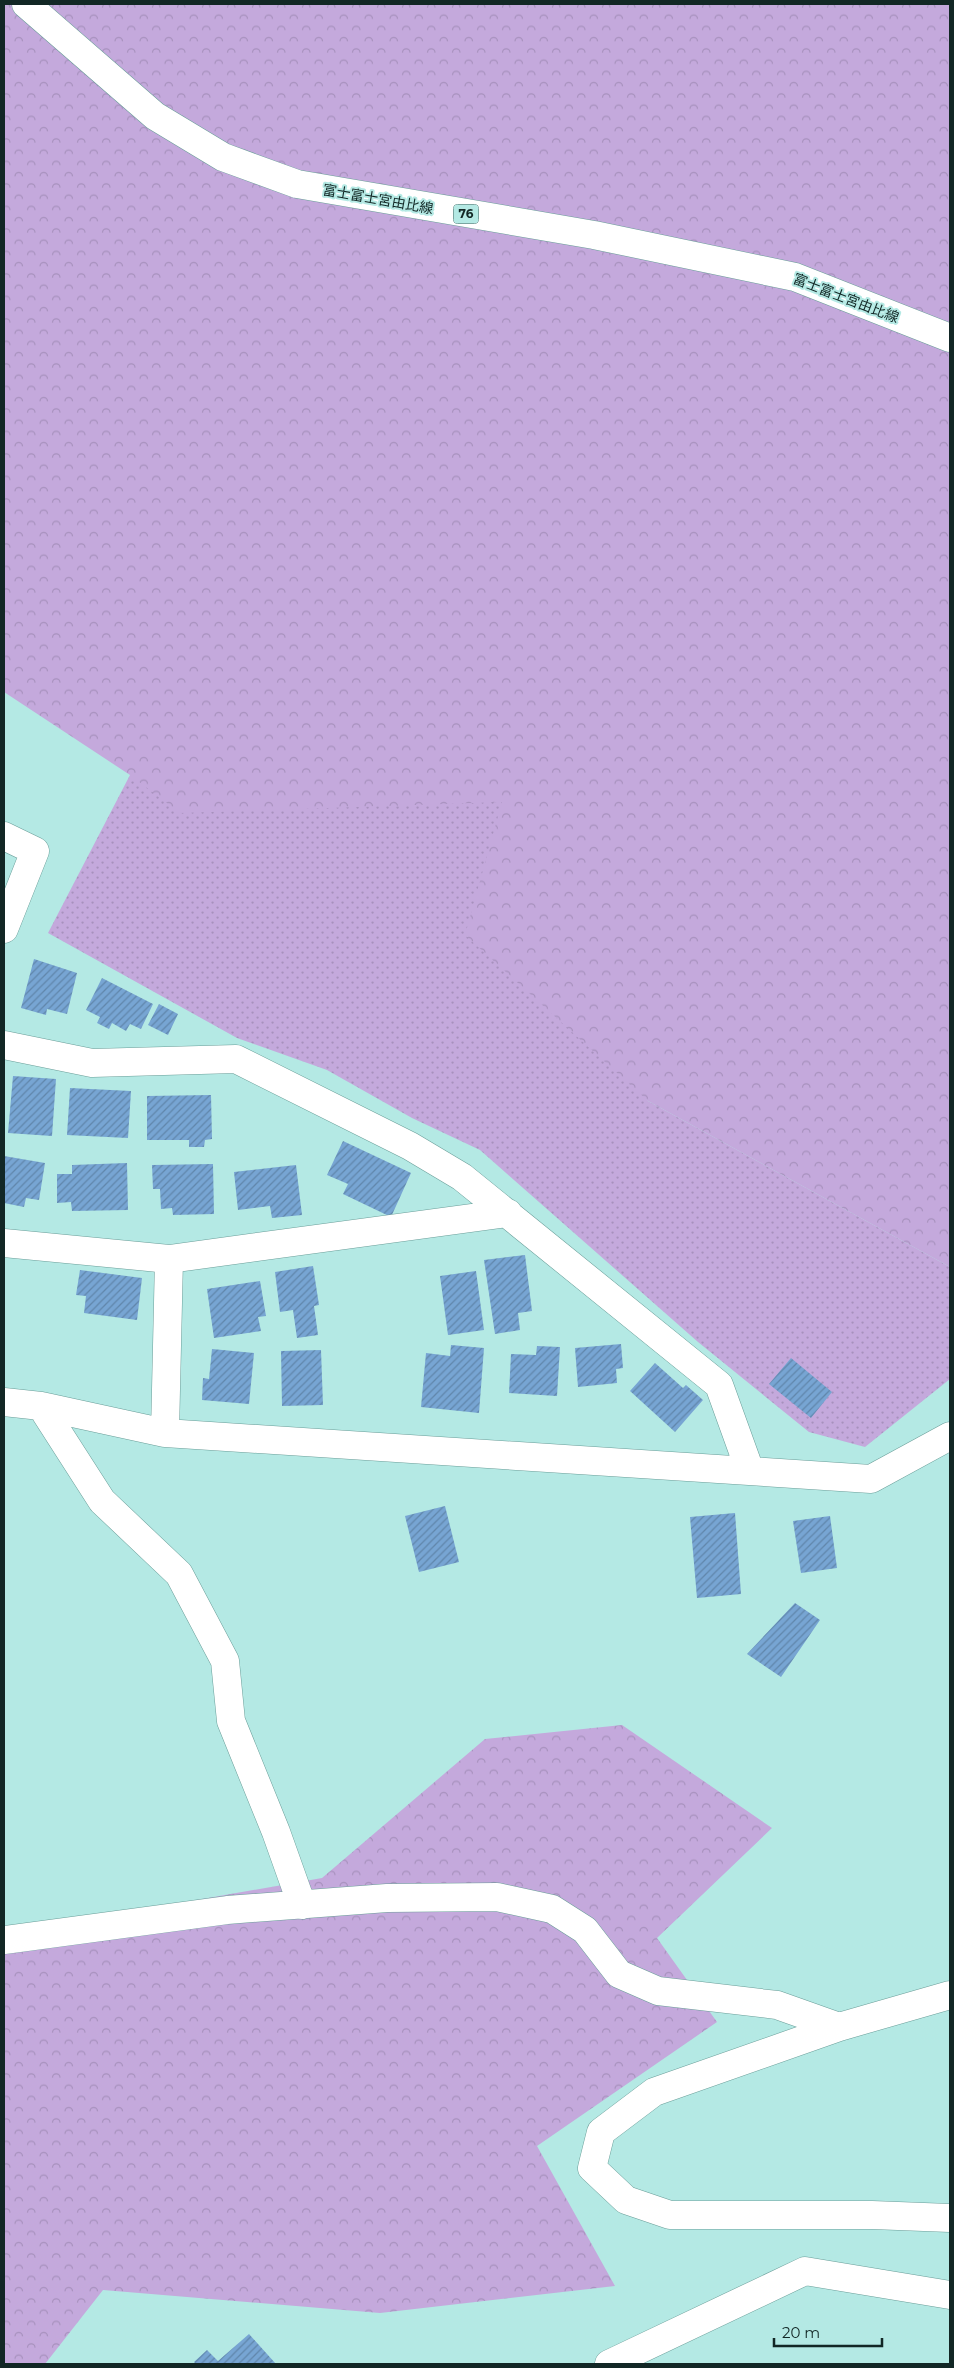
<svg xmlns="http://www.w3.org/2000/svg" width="954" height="2368" font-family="Montserrat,'Noto Sans JP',sans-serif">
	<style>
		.grass { fill: url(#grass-dots) }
		.forest { fill: url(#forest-crowns) }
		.building { fill: url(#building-hatch) }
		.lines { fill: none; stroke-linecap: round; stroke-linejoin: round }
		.minor-casing { stroke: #6a9e99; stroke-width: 29 }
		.primary-casing { stroke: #6a9e99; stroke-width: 29 }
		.minor { stroke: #fff; stroke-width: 28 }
		.primary { stroke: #fff; stroke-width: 28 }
		.labels { text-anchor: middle; stroke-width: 4; stroke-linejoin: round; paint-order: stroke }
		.shield { fill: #b4e9e4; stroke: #43615e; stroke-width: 1 }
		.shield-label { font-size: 12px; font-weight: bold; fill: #122725 }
		.street-label { font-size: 14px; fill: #122725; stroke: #b4e9e4 }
	</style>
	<defs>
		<pattern id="grass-dots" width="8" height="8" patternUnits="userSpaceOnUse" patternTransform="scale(1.25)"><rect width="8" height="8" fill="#c4a9dc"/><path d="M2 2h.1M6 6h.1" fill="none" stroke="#a791bd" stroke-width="1.8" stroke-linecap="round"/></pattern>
		<pattern id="forest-crowns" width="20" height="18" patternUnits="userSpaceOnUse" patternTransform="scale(1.25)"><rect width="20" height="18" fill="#c4a9dc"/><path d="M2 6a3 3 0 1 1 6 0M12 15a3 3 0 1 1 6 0" fill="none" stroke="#a791bd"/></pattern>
		<pattern id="building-hatch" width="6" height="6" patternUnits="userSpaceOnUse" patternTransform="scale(1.25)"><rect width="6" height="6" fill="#77a5d3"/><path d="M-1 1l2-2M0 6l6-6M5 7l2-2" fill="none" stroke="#6086ab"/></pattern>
	</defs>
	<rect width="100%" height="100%" fill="#b4e9e4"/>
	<path class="grass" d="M130 775 502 801 648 1101 950 1267V1379L865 1447 809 1432 698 1342 480 1150 412 1118 327 1070 237 1038 48 933Z"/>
	<path class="forest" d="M4 4H950V1267L648 1101 465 935 502 802 180 813 130 775 4 692Z
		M622 1725 772 1828 657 1938 717 2022 537 2146 615 2286 380 2313 103 2290 45 2364H4V1934L322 1878 485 1739Z"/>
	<path class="building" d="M34 959 77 973 67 1014 47 1009 46 1015 21 1008Z
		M102 978 153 1004 141 1029 130 1024 126 1031 112 1023 109 1029 97 1023 100 1017 86 1010Z
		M159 1004 178 1014 168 1035 148 1025Z
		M13 1076 56 1079 52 1136 8 1133Z
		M70 1088 131 1091 128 1138 67 1135Z
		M211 1095 212 1139 205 1140 204 1147H189V1140H147V1096Z
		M343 1141 411 1173 391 1217 343 1194 348 1184 327 1175Z
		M4 1156 45 1163 39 1200 26 1198 24 1207 4 1203Z
		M127 1163 128 1210 72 1211 71 1202 57 1203V1174H72V1165Z
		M213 1164 214 1214 173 1215 172 1208 161 1209 160 1189H153L152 1165Z
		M296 1165 302 1215 272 1218 270 1206 238 1210 234 1172Z
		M525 1255 532 1311 518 1313 520 1330 495 1334 484 1260Z
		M313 1266 319 1305 314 1306 318 1335 297 1338 293 1310 280 1312 275 1272Z
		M80 1270 142 1278 137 1320 84 1313 86 1296 76 1295Z
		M476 1271 484 1330 448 1335 440 1276Z
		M260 1281 266 1316 258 1317 261 1331 214 1338 207 1289Z
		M621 1344 623 1368 616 1369 617 1383 578 1387 575 1348Z
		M451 1345 484 1348 479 1413 421 1407 426 1353 450 1356Z
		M537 1346 560 1347 557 1396 509 1393 511 1354 536 1355Z
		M212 1349 254 1353 249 1404 202 1400 203 1378 209 1379Z
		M321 1350 323 1405 282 1406 281 1351Z
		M791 1358 832 1392 811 1418 769 1384Z
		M655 1363 683 1388 686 1385 703 1400 675 1432 630 1391Z
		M445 1506 459 1562 419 1572 405 1516Z
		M735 1513 741 1594 697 1598 690 1517Z
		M830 1516 837 1568 801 1573 793 1521Z
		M795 1603 820 1620 781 1677 747 1654Z
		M249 2334 276 2364H196L194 2362 207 2350 218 2361Z"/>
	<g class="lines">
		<defs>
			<path id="minor" d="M4 836 35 851 4 929
				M4 1045 92 1063 236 1059 410 1146 462 1177 719 1385 750 1471
				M4 1243 169 1259 508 1213
				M4 1402 41 1406 165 1433 871 1479 950 1436
				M41 1406 102 1501 179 1574 225 1661 231 1721 276 1832 302 1905
				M165 1433 169 1259
				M4 1940 227 1910 387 1898 497 1897 552 1909 585 1930 619 1974 658 1991 777 2005 839 2027
				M950 1995 839 2027 654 2092 601 2132 592 2168 626 2200 670 2215H872L950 2218
				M609 2364 805 2271 950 2295"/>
			<path id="primary" d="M26 4 155 116 223 157 297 184 594 235 795 277 950 338"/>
		</defs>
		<use href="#minor" class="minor-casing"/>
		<use href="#primary" class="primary-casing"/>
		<use href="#minor" class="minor"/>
		<use href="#primary" class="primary"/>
	</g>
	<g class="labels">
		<rect class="shield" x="453.5" y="204.5" width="25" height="19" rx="4"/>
		<g class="shield-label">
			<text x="466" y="218">76</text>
		</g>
		<g class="street-label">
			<text transform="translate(378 199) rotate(10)" y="5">富士富士宮由比線</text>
			<text transform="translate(846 298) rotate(21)" y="5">富士富士宮由比線</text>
		</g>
	</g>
	<rect width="954" height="2368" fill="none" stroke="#122725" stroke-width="10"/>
	<path d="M774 2338v8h108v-8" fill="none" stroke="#122725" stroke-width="2.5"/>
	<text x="782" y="2338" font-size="15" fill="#122725" stroke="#b4e9e4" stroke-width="4" paint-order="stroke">20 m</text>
</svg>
